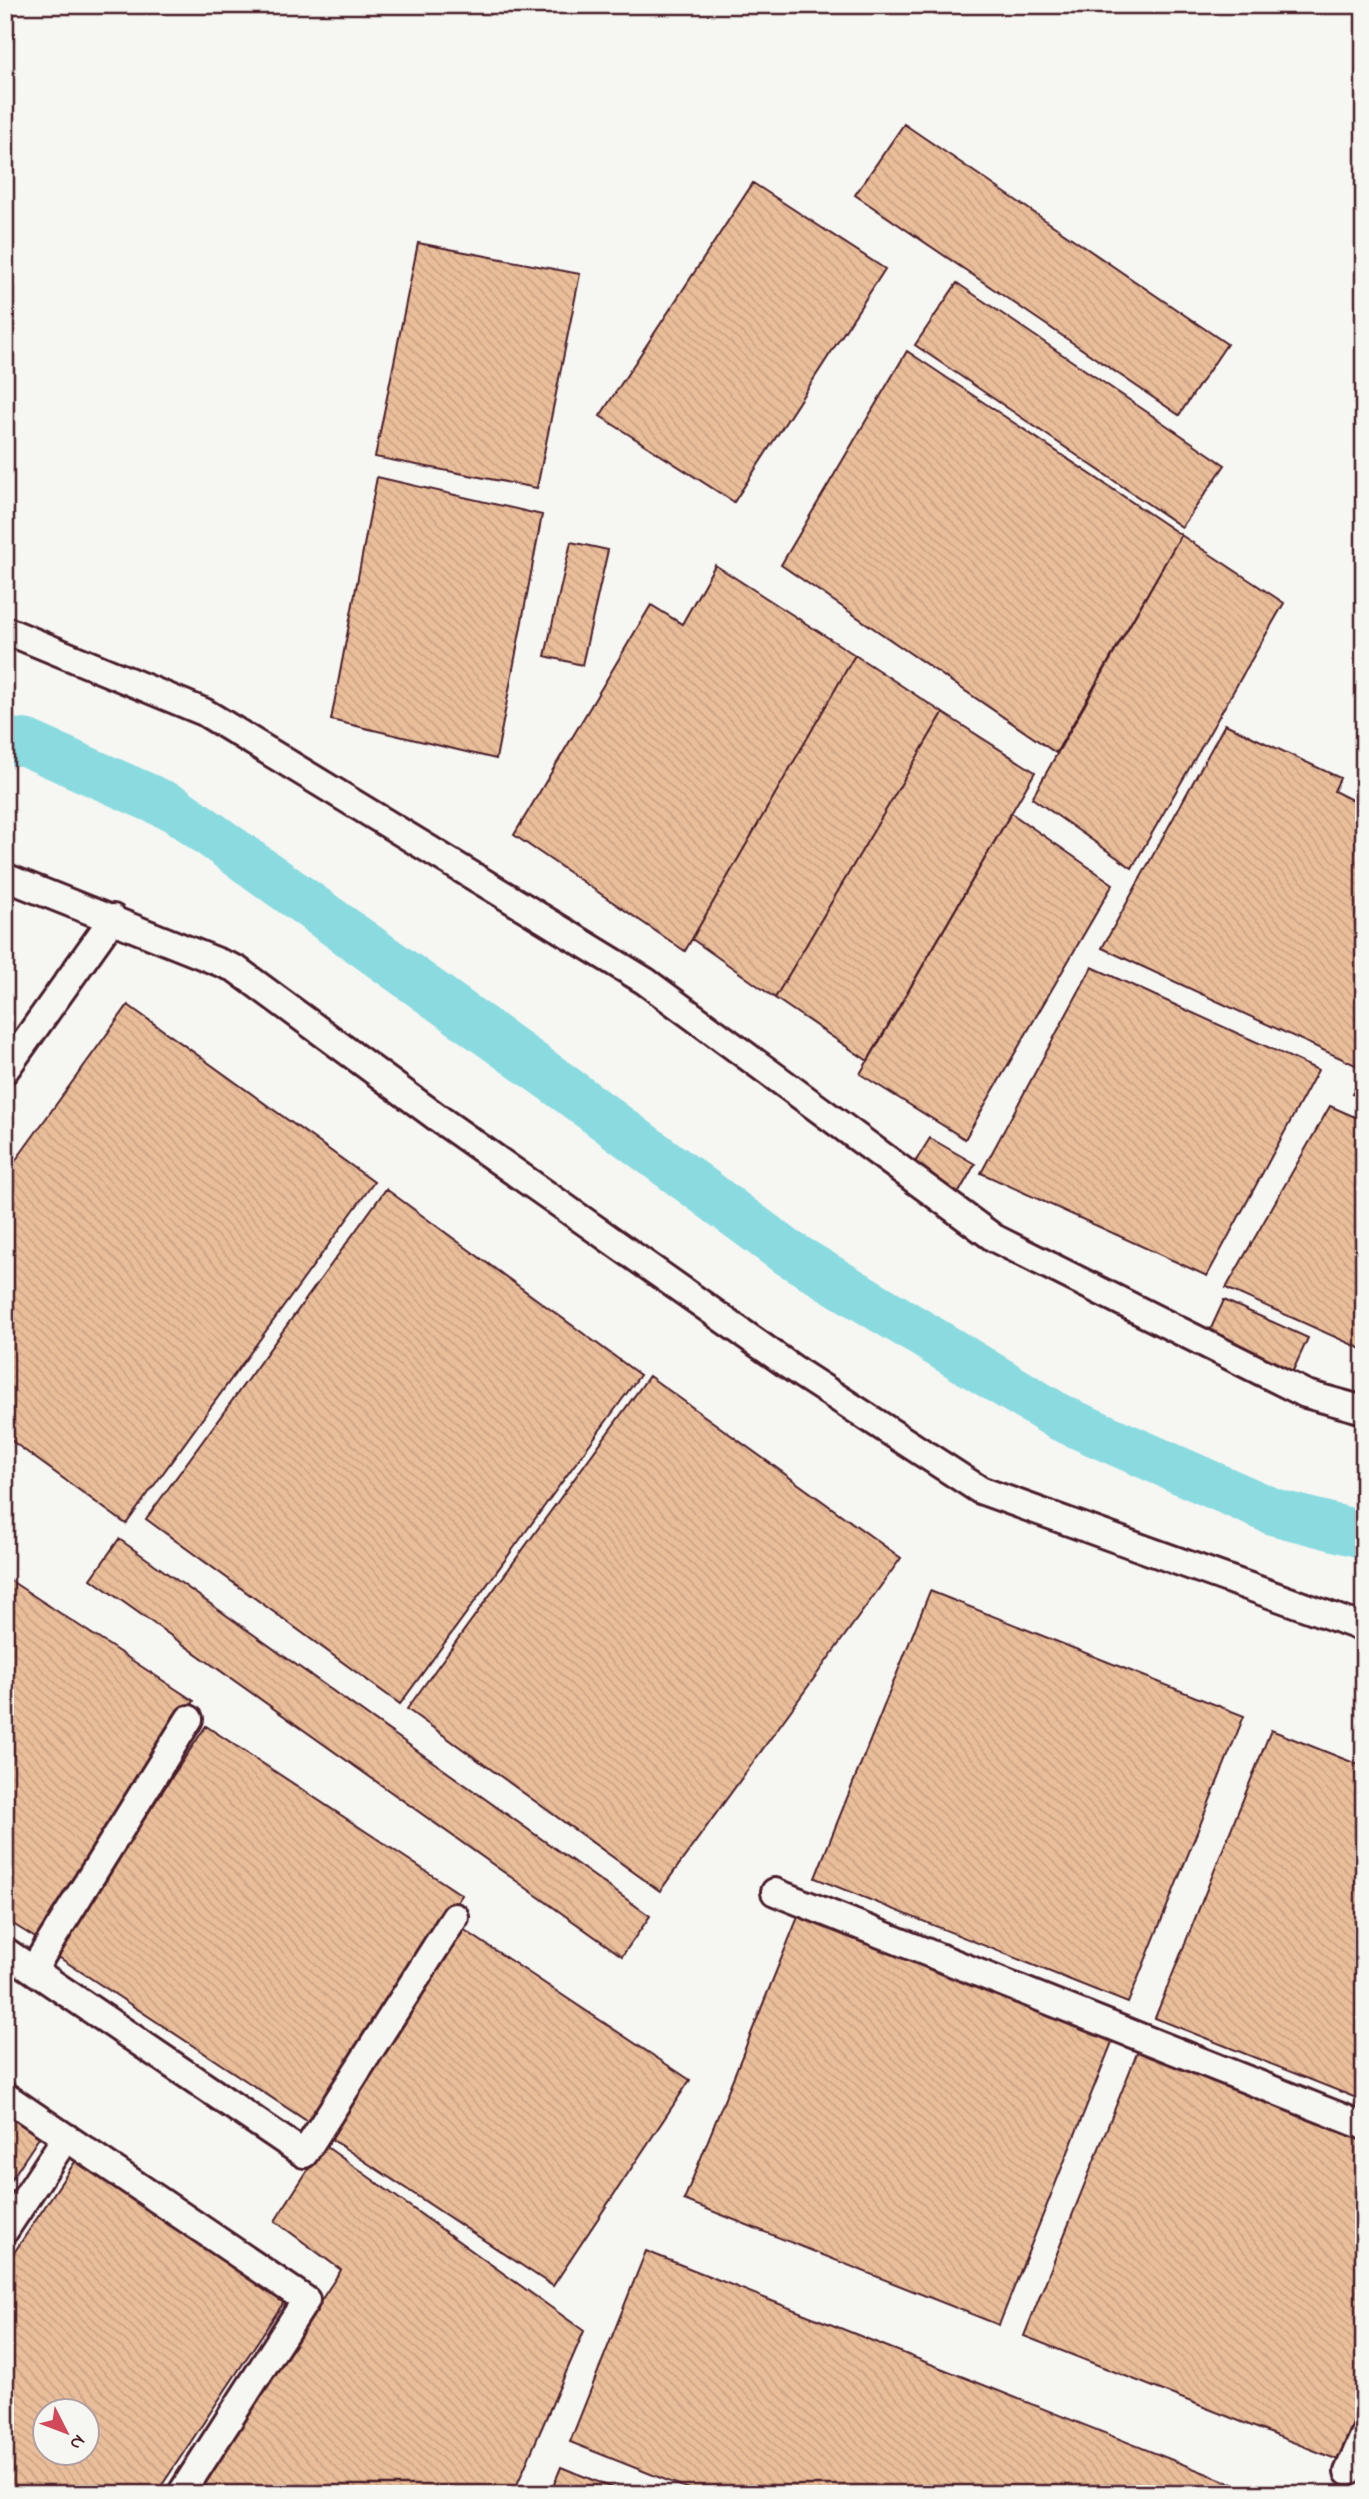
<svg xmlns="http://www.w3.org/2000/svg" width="1369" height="2499" font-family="'Indie Flower',sans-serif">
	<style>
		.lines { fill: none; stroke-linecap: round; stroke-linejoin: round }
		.canal { stroke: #8adbe0; stroke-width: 47 }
		.building { fill: url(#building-back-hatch); stroke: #4a1f2b; stroke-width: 2; fill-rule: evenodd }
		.lane-casing { stroke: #4a1f2b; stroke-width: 32 }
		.lane { stroke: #f6f6f2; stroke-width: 26 }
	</style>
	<defs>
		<pattern id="building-back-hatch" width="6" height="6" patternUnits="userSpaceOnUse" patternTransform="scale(1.75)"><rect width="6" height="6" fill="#eabe9a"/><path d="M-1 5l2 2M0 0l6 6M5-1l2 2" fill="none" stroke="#caa385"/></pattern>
	</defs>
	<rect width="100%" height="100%" fill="#f6f6f2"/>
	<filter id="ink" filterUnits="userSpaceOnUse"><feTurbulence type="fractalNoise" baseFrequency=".0143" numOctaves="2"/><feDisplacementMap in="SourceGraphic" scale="14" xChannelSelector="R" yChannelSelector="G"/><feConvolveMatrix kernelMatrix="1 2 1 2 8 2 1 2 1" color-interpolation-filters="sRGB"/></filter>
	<g filter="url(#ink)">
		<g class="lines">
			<path class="canal" d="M5 741 26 743 175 809 555 1081 785 1251 1059 1417 1274 1512 1364 1535"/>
		</g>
		<path class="building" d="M904 124 1227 344 1179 415 855 195Z
			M753 183 885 269 734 502 600 416Z
			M418 243 580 274 537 488 375 457Z
			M957 283 1225 465 1182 527 915 345Z
			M907 351 1181 535 1056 753 781 565Z
			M377 477 542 515 496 759 331 720Z
			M1181 535 1284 603 1132 868 1032 798Z
			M571 542 608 550 582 665 545 656Z
			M715 565 855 655 685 951 514 835 651 605 682 624Z
			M855 655 943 713 775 998 692 939Z
			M943 713 1035 772 868 1061 775 998Z
			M1225 724 1340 778 1334 791 1364 806V1069L1102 948Z
			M1011 813 1113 884 965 1139 860 1074Z
			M1092 967 1318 1070 1207 1276 981 1173Z
			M128 1005 374 1182 126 1524 5 1436V1175Z
			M1364 1074V1100L1352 1094Z
			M1330 1106 1364 1121V1350L1226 1288Z
			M930 1138 975 1164 958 1194 912 1167Z
			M386 1189 640 1375 400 1704 146 1519Z
			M1224 1300 1308 1338 1291 1375 1207 1337Z
			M649 1376 901 1558 660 1891 407 1709Z
			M119 1539 650 1916 622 1956 91 1579Z
			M5 1577 194 1701 37 1939 5 1919Z
			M930 1591 1244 1716 1128 2003 815 1878Z
			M206 1726 462 1895 310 2123 54 1954Z
			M1271 1730 1364 1767V2101L1155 2018Z
			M800 1912 1114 2037 999 2325 684 2200Z
			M463 1929 690 2080 553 2286 325 2135Z
			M1139 2048 1364 2137V2396L1338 2460 1024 2336Z
			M5 2104 44 2130 5 2189Z
			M324 2145 584 2331 513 2494H194L341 2270 275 2221Z
			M77 2159 286 2299 156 2494H5V2266ZM46 2412H88V2454H46Z
			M646 2251 1243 2488 1240 2494H701L570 2442Z
			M561 2467 627 2494H550Z"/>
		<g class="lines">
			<defs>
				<path id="lane" d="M5 630 204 712 645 981 994 1238 1306 1394 1364 1410
					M5 877 236 969 438 1118 801 1374 980 1490 1364 1628
					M5 1070 113 918
					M775 1892 1364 2126
					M5 1951 304 2154 455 1917
					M33 1970 189 1719
					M5 2096 306 2300 181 2494
					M5 2230 66 2137
					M1348 2472 1364 2436"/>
			</defs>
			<use href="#lane" class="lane-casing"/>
			<use href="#lane" class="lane"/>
		</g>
	</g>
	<rect width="1369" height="2499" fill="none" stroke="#f6f6f2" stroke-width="28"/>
	<rect x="14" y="14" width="1341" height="2471" fill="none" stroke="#4a1f2b" stroke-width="2.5" filter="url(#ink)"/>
	<g transform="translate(66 2432) rotate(132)"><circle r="33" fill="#f6f6f2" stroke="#b1a0a2" stroke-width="2"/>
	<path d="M0-5L12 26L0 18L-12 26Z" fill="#d1495b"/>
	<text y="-10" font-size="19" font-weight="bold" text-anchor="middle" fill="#4a1f2b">N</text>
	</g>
</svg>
